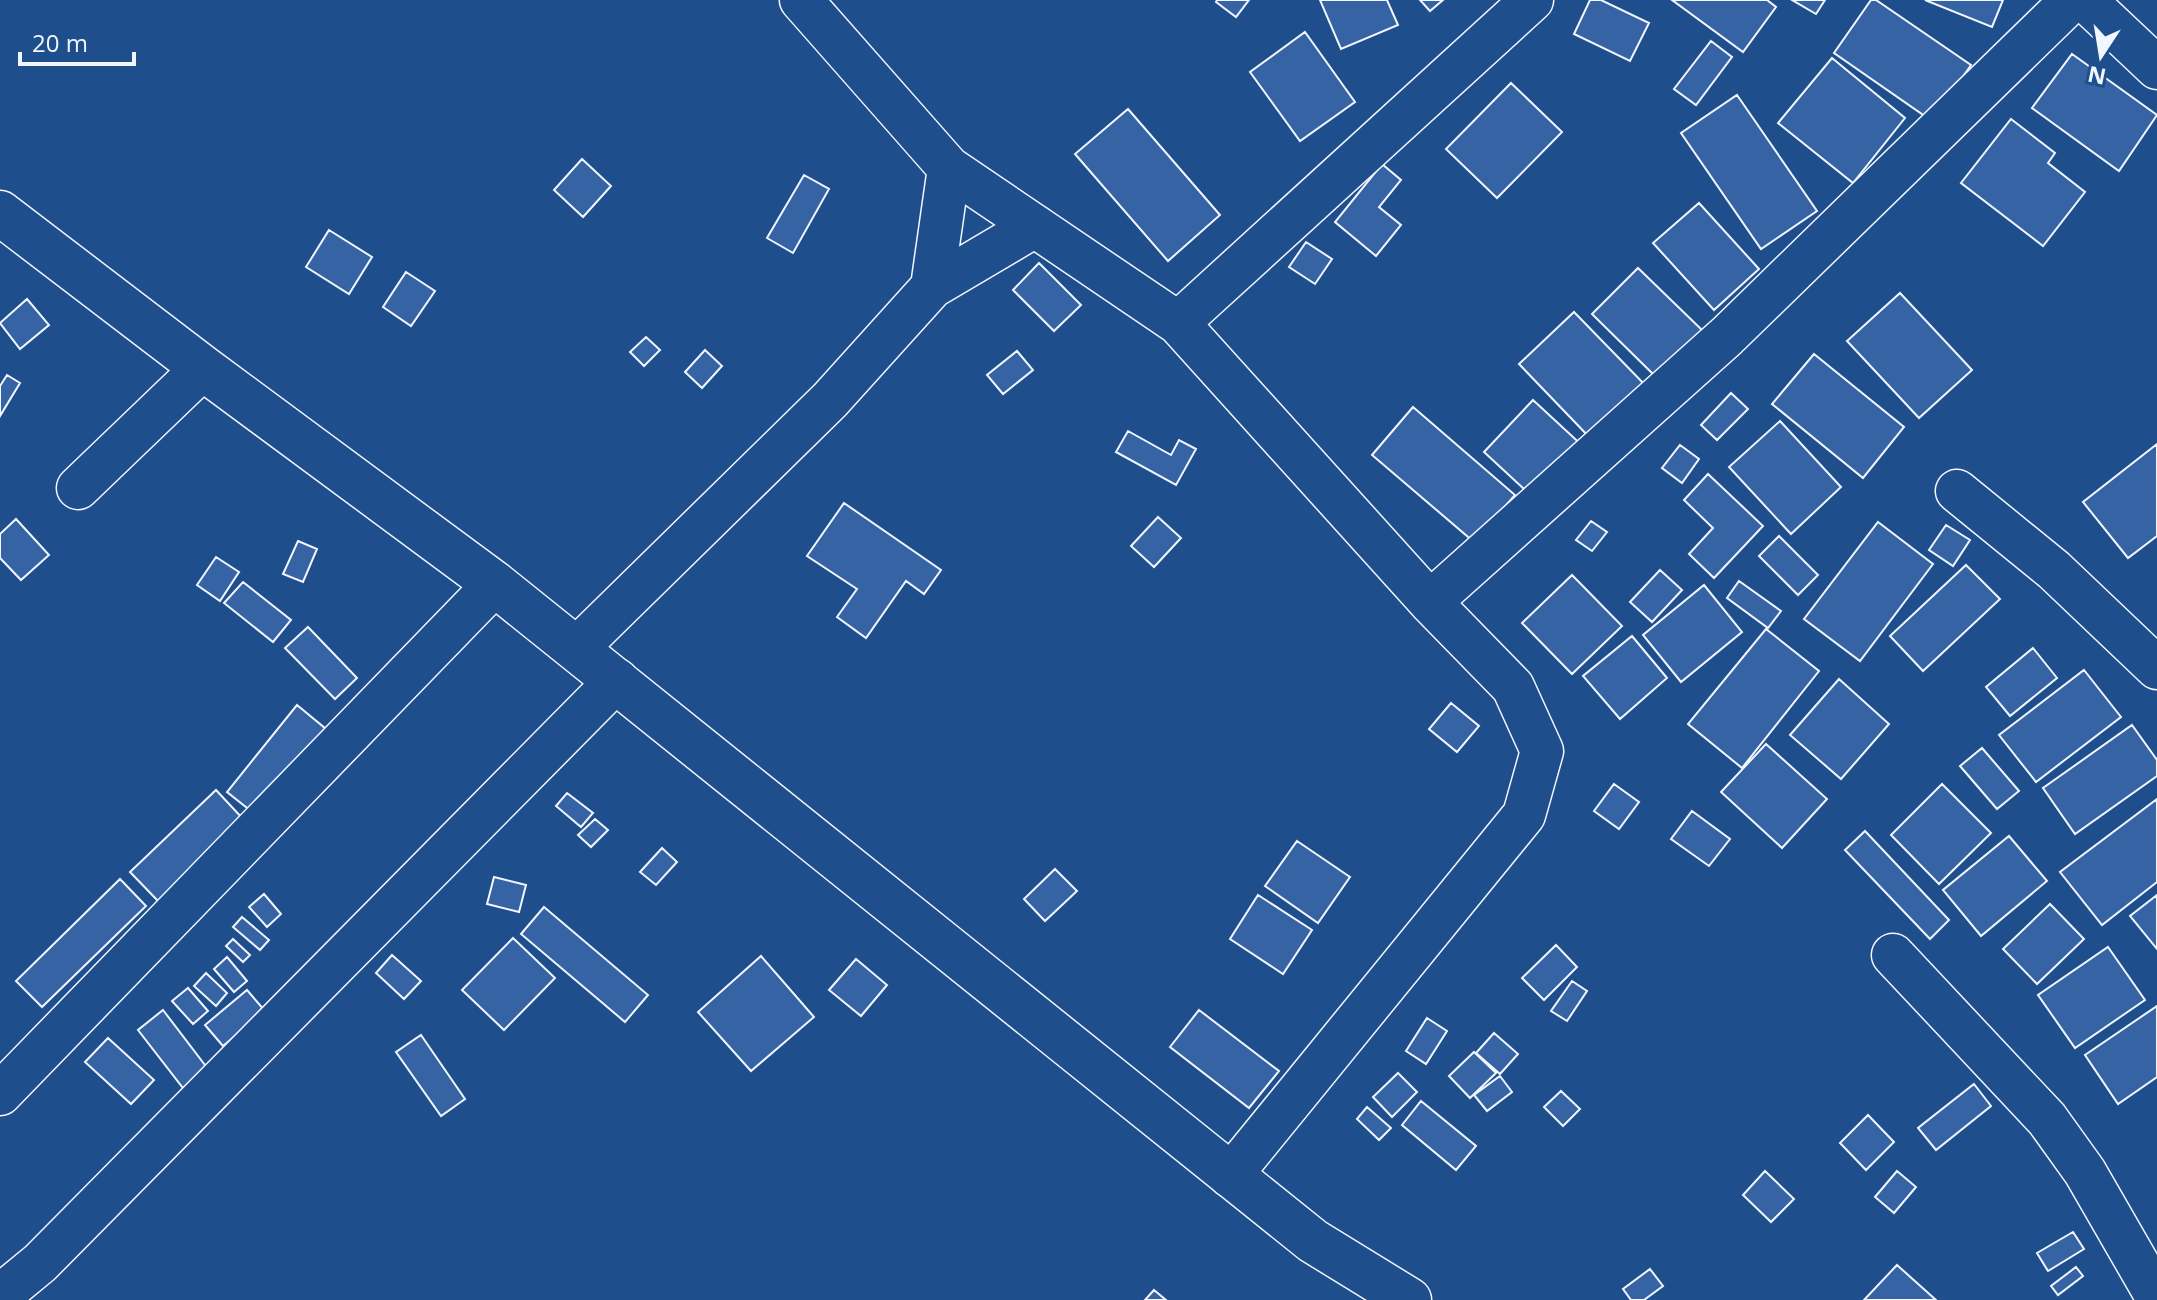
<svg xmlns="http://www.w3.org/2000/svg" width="2157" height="1300" font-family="'Open Sans',sans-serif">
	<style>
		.building { fill: #3563a3; stroke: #f2f6ff; stroke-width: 2 }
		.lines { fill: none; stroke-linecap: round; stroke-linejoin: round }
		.minor-casing { stroke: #f2f6ff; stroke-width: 45 }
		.major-casing { stroke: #f2f6ff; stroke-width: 47 }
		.minor { stroke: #1f4e8c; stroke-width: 42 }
		.major { stroke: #1f4e8c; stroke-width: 44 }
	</style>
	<rect width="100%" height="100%" fill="#1f4e8c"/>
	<path class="building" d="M1217 0H1249L1236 17 1216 2Z
		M1320 0H1387L1398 25 1341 49Z
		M1420 0H1443L1430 11Z
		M1590 0H1601L1649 23 1630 61 1574 34Z
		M1672 0H1767L1776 7 1743 52Z
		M1792 0H1825L1816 14Z
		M1871 0H1876L1971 65 1932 121 1834 53Z
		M1925 0H2003L1992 27Z
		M1305 32 1355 102 1300 141 1250 72Z
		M1711 41 1732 57 1696 105 1674 89Z
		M2072 54 2157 115 2119 171 2032 108Z
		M1832 58 1905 118 1853 183 1778 123Z
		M1511 83 1562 132 1497 198 1446 149Z
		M1737 95 1817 211 1761 249 1681 133Z
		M1128 109 1220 215 1168 261 1075 154Z
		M2011 119 2055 153 2048 163 2085 192 2043 246 1961 183Z
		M582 159 611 186 583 217 554 190Z
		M1382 164 1401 180 1379 207 1401 225 1376 256 1335 222Z
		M804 175 829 189 793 253 767 238Z
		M1699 203 1759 269 1714 310 1653 243Z
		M329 230 372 257 349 294 306 267Z
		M1306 242 1332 259 1315 284 1289 267Z
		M1039 263 1081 305 1054 331 1013 290Z
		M1638 268 1702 330 1656 377 1592 314Z
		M406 272 435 291 411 326 383 307Z
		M1900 293 1972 370 1919 418 1847 341Z
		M27 299 49 325 20 349 0 323Z
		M1574 312 1648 388 1593 441 1519 364Z
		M646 337 660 350 644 366 630 352Z
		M705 350 722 366 702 388 685 372Z
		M1017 351 1033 370 1003 394 987 375Z
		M1814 354 1904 427 1863 478 1772 404Z
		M7 375 20 383 0 416V386Z
		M1731 393 1748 409 1717 440 1701 425Z
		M1533 400 1586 449 1537 501 1484 452Z
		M1413 407 1515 495 1474 542 1372 455Z
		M1780 421 1841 487 1791 534 1729 467Z
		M1128 431 1171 455 1179 440 1196 449 1176 485 1116 452Z
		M2157 444V536L2128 558 2083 502Z
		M1680 445 1699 459 1682 483 1662 468Z
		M1708 474 1763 526 1714 578 1689 554 1713 528 1684 500Z
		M844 503 941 570 924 594 906 581 866 638 837 617 857 589 807 556Z
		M1158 517 1181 538 1154 567 1131 546Z
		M16 519 49 555 21 580 0 558V534Z
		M1591 521 1607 532 1592 551 1576 540Z
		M1878 522 1933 564 1860 661 1804 619Z
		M1946 525 1970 540 1953 566 1929 550Z
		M1779 536 1818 575 1798 595 1759 556Z
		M298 541 317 549 303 582 283 574Z
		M216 557 239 572 220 601 197 585Z
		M1966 565 2000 599 1923 671 1890 636Z
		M1660 570 1682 590 1652 622 1630 602Z
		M1572 575 1622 626 1572 674 1522 623Z
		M1739 581 1781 611 1768 628 1727 598Z
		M243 582 291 620 273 642 224 603Z
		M1704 585 1742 632 1681 682 1643 635Z
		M308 627 357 678 335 699 285 648Z
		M1766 629 1819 671 1742 768 1688 724Z
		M1632 636 1667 678 1620 719 1583 676Z
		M2033 648 2057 678 2010 716 1986 687Z
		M2084 670 2121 717 2036 782 1999 735Z
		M1839 679 1889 724 1841 779 1790 735Z
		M1451 703 1479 726 1457 752 1429 729Z
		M297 705 326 729 256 815 227 792Z
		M2132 725 2157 760V776L2075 834 2043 788Z
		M1766 744 1827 799 1782 848 1721 792Z
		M1982 748 2019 791 1997 809 1960 766Z
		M1614 784 1639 802 1619 829 1594 811Z
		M1942 784 1991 833 1939 884 1891 835Z
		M216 790 244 820 159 902 130 872Z
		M567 793 593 813 581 827 556 806Z
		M2157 799V882L2102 925 2060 872Z
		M1692 811 1730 839 1709 866 1671 839Z
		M595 819 608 830 591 847 578 835Z
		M1865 831 1949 920 1930 939 1845 850Z
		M2009 836 2047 881 1981 936 1943 890Z
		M1297 841 1350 877 1318 923 1265 886Z
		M662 848 677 862 656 885 640 872Z
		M1055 869 1077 891 1045 921 1024 899Z
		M494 877 526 885 519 912 487 904Z
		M120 879 146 906 42 1007 16 981Z
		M264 894 281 914 267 927 249 907Z
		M1258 895 1312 930 1283 974 1230 939Z
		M2157 895V949L2130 916Z
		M2050 904 2084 939 2037 984 2003 949Z
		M544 907 648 995 625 1022 521 934Z
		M242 917 269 940 260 950 233 927Z
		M513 938 555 978 504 1030 462 990Z
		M233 939 250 955 243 962 226 946Z
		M1556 945 1577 967 1544 1000 1522 978Z
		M2108 947 2145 1000 2075 1048 2038 995Z
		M392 955 421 981 404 999 376 973Z
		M761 956 814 1017 751 1071 698 1012Z
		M227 957 247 981 234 992 214 969Z
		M856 959 887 985 861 1016 829 990Z
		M206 973 227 993 216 1006 194 986Z
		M1572 981 1587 991 1567 1021 1551 1011Z
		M188 988 208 1011 193 1024 172 1001Z
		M247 990 265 1011 223 1046 205 1025Z
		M2157 1006V1077L2118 1104 2085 1055Z
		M163 1010 208 1069 183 1088 138 1030Z
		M1199 1010 1279 1071 1249 1108 1170 1047Z
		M1427 1018 1447 1031 1426 1064 1406 1051Z
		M1494 1033 1518 1054 1500 1074 1476 1053Z
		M421 1035 465 1099 441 1116 396 1052Z
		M108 1038 154 1080 131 1104 85 1062Z
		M1474 1052 1496 1073 1470 1098 1449 1076Z
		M1398 1073 1417 1092 1392 1117 1373 1097Z
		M1500 1076 1512 1092 1487 1111 1474 1095Z
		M1974 1084 1991 1106 1936 1150 1918 1128Z
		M1561 1091 1580 1109 1563 1126 1544 1107Z
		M1421 1101 1476 1146 1456 1170 1402 1125Z
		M1367 1107 1391 1128 1379 1140 1357 1119Z
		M1868 1115 1894 1142 1866 1170 1840 1143Z
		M1765 1171 1794 1199 1771 1222 1743 1195Z
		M1897 1171 1916 1187 1894 1213 1875 1197Z
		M2073 1232 2084 1249 2048 1271 2037 1253Z
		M1897 1265 1936 1300H1864Z
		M2076 1267 2083 1276 2058 1295 2051 1286Z
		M1650 1269 1663 1286 1644 1300H1631L1623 1289Z
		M1154 1290 1166 1300H1145Z"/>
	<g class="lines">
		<defs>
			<path id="minor" d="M801 0 949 168 1178 323 1430 602 1513 687 1542 751 1524 815 1230 1176
				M2085 0 2157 68
				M932 287 949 168
				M1178 323 1532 0
				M78 488 203 368
				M1957 491 2054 570 2157 668
				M1430 602 1727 336 2072 0
				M577 648 830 400 932 287 1035 226
				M1893 955 2047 1119 2085 1172 2157 1297
				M0 1094 495 584
				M0 1296 40 1263 617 680"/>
			<path id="major" d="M0 213 203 368 495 584 1313 1241 1409 1300"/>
		</defs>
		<use href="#minor" class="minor-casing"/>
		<use href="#major" class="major-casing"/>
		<use href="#minor" class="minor"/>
		<use href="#major" class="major"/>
	</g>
	<g transform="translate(2101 56) rotate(192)" stroke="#1f4e8c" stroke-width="6" paint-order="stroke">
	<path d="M0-6L14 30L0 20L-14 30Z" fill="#f2f6ff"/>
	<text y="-12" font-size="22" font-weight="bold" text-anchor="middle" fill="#f2f6ff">N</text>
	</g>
	<path d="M20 52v12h114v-12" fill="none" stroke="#f2f6ff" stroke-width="4"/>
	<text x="32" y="52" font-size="24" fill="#f2f6ff" stroke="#1f4e8c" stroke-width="6" paint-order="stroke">20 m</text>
</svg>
